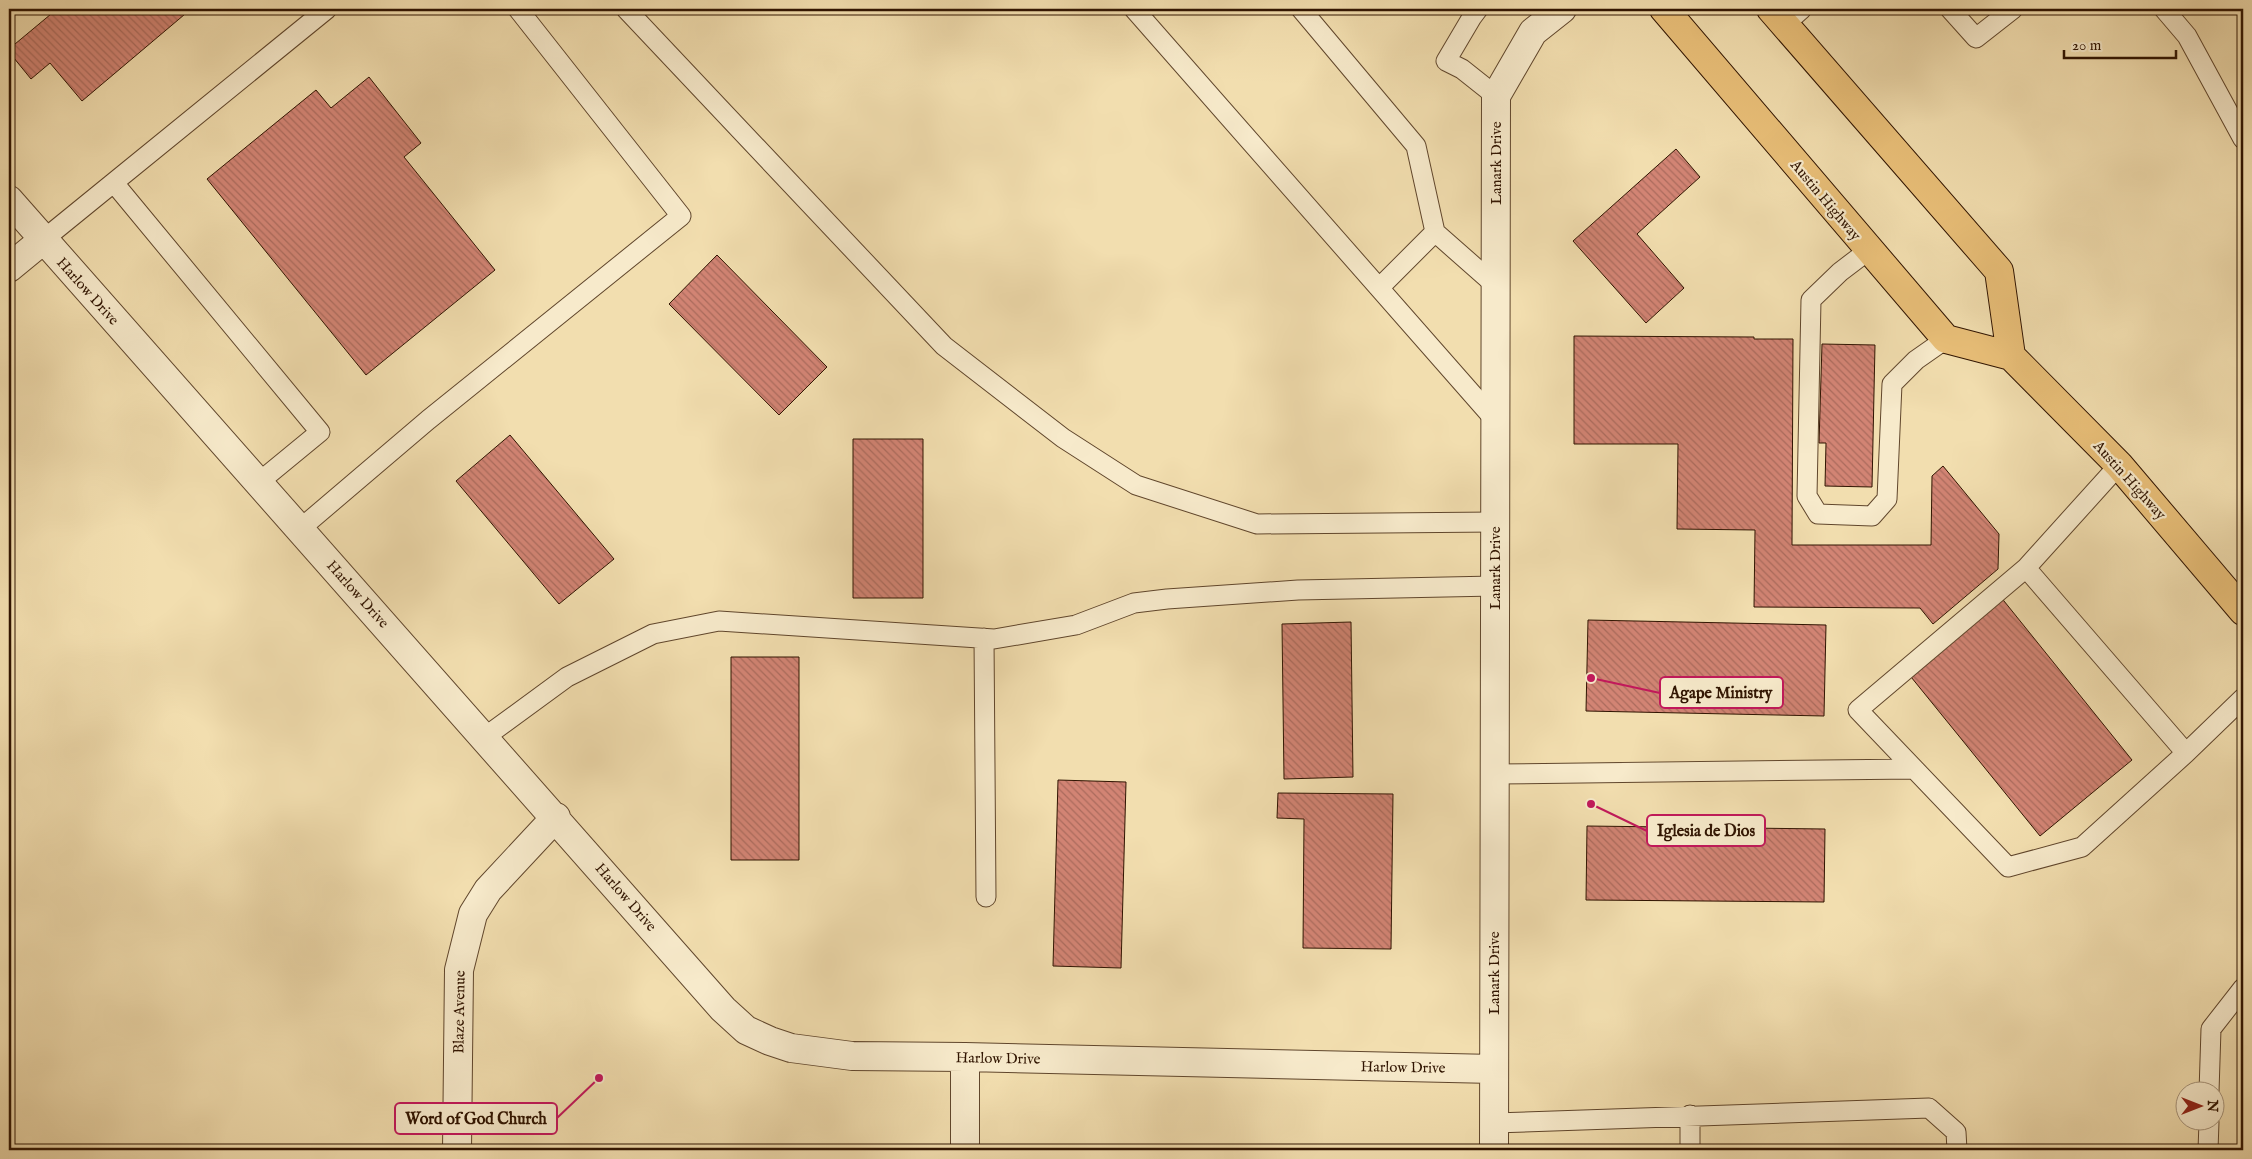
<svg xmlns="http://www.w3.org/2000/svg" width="2252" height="1159" font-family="'IM FELL English',serif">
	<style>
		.building { fill: url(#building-back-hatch); stroke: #301401 }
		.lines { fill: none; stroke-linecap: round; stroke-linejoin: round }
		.lane-casing { stroke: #60462c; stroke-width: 21 }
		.street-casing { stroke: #60462c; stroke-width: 30 }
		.primary-casing { stroke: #301401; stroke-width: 30 }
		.lane { stroke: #f7eacb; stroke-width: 19 }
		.street { stroke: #f7eacb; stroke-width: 28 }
		.primary { stroke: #e9bf78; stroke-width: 28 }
		.labels { text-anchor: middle; stroke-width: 4.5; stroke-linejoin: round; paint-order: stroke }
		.street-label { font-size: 15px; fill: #301401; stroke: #f7eacb }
		.leader { fill: none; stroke: #c2185b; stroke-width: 2 }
		.callout-dot { fill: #c2185b; stroke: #f7eacb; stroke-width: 2 }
		.callout { fill: #f7eacb; stroke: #c2185b; stroke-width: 2 }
		.callout-label { font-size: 16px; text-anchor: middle; font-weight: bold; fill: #301401 }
	</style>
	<defs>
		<pattern id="building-back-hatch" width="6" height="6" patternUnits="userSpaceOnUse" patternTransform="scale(1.25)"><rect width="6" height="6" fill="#d28474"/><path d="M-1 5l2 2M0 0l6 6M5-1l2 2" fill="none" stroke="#ab6b5d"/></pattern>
	</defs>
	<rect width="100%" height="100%" fill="#f2deaf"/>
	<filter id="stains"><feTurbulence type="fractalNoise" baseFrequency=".004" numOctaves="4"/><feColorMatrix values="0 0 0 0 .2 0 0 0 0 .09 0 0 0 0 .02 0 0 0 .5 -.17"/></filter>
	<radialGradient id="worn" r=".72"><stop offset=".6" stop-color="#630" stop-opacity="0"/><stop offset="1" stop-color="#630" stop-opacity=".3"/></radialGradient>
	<path class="building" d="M57 9H191L82 101 50 63 31 79 9 52V49Z
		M369 77 421 143 404 157 495 270 366 375 207 179 316 90 331 108Z
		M1676 149 1700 177 1637 234 1684 288 1646 323 1573 241Z
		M717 255 827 367 779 415 669 304Z
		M1574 336 1754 337V339H1793L1792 545H1931L1932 476 1943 466 1999 534 1998 569 1933 624 1920 608 1754 607 1755 530 1677 529 1678 444H1574Z
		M1822 344 1875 345 1872 487 1825 486 1826 443H1819Z
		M510 435 614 559 559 604 456 481Z
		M853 439H923V598H853Z
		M2000 596 2132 760 2040 836 1907 672Z
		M1588 620 1826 625 1824 716 1586 711Z
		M1351 622 1353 777 1284 779 1282 624Z
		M731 657H799V860H731Z
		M1058 780 1126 782 1121 968 1053 966Z
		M1278 793 1393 794 1391 949 1303 948 1304 819 1277 818Z
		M1587 826 1825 829 1824 902 1586 900Z"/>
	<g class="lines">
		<defs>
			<path id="lane" d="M626 9 944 346 1063 438 1136 485 1257 524 1495 522
				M1134 9 1495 420
				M1301 9 1416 146 1435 232 1495 285
				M1478 9 1472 17 1446 61 1462 69 1496 96
				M1950 9 1976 38 2013 9
				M2164 9 2187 36 2243 139
				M1784 25 1802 9
				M114 183 320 432 258 483
				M43 240 327 9
				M1869 250 1840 272 1811 300 1807 496 1818 514 1872 516 1887 499 1892 384 1916 360 1946 339
				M1379 288 1435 232
				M2119 465 2026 568 1858 710 2008 867 2082 847 2186 753 2243 698
				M300 529 428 420 681 216 518 9
				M2026 568 2186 753
				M984 638 986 897
				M485 737 567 677 653 634 719 621 994 639 1076 625 1134 603 1167 599 1298 590 1495 586
				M1495 774 1914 769
				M2209 1092 2211 1029 2243 988
				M1494 1123 1929 1108 1956 1132 1957 1150
				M1690 1150V1115
				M2208 1150 2209 1122"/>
			<path id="street" d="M9 200 723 1009 746 1030 770 1041 791 1048 852 1056 965 1057 1494 1069
				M9 268 43 240
				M457 1150 459 970 473 914 488 890 556 817
				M965 1150V1057
				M1494 1150 1496 96 1533 32 1562 9"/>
			<path id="primary" d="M1664 9 1946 339 2011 356 2119 465 2243 611
				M1771 9 1999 271 2011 356"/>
		</defs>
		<use href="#lane" class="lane-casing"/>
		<use href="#street" class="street-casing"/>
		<use href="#primary" class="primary-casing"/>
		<use href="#lane" class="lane"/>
		<use href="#street" class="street"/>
		<use href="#primary" class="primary"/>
	</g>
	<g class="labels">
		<g class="street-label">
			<text transform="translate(1496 163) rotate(-90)" y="5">Lanark Drive</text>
			<text transform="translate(1826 200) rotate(50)" y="5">Austin Highway</text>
			<text transform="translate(88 291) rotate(48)" y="5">Harlow Drive</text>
			<text transform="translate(2130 480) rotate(48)" y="5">Austin Highway</text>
			<text transform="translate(1495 568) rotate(-90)" y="5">Lanark Drive</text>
			<text transform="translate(358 594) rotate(48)" y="5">Harlow Drive</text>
			<text transform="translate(626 897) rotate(49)" y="5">Harlow Drive</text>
			<text transform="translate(1494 973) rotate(-90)" y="5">Lanark Drive</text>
			<text transform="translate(459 1012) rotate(-89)" y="5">Blaze Avenue</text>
			<text transform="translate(998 1058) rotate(1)" y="5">Harlow Drive</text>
			<text transform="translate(1403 1067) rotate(1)" y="5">Harlow Drive</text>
		</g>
	</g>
	<path class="leader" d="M1591 678L1660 693M1591 804L1647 831M599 1078L557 1118"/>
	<g class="callout-dot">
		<circle cx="1591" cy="678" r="5"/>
		<circle cx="1591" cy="804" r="5"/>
		<circle cx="599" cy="1078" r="5"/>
	</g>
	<g class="callout">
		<rect x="1660" y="677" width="123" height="31" rx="5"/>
		<rect x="1647" y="815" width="118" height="31" rx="5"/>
		<rect x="395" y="1103" width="162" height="31" rx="5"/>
	</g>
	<g class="callout-label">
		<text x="1721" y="698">Agape Ministry</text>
		<text x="1706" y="836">Iglesia de Dios</text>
		<text x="476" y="1124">Word of God Church</text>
	</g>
	<rect width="2252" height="1159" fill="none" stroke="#f2deaf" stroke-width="30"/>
	<rect x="10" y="10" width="2232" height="1139" fill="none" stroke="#301401" stroke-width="2.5"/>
	<rect x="15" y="15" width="2222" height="1129" fill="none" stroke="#301401"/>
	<g transform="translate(2200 1106) rotate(90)"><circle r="24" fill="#f7eacb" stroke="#a7947a"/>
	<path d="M0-4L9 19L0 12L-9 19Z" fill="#8f2418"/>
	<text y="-8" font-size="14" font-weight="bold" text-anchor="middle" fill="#301401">N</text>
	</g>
	<path d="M2064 50v8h112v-8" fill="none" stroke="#301401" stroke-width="2.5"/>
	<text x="2072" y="50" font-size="15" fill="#301401" stroke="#f7eacb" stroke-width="4" paint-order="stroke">20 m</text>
	<rect width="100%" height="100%" filter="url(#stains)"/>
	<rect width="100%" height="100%" fill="url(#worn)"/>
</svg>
